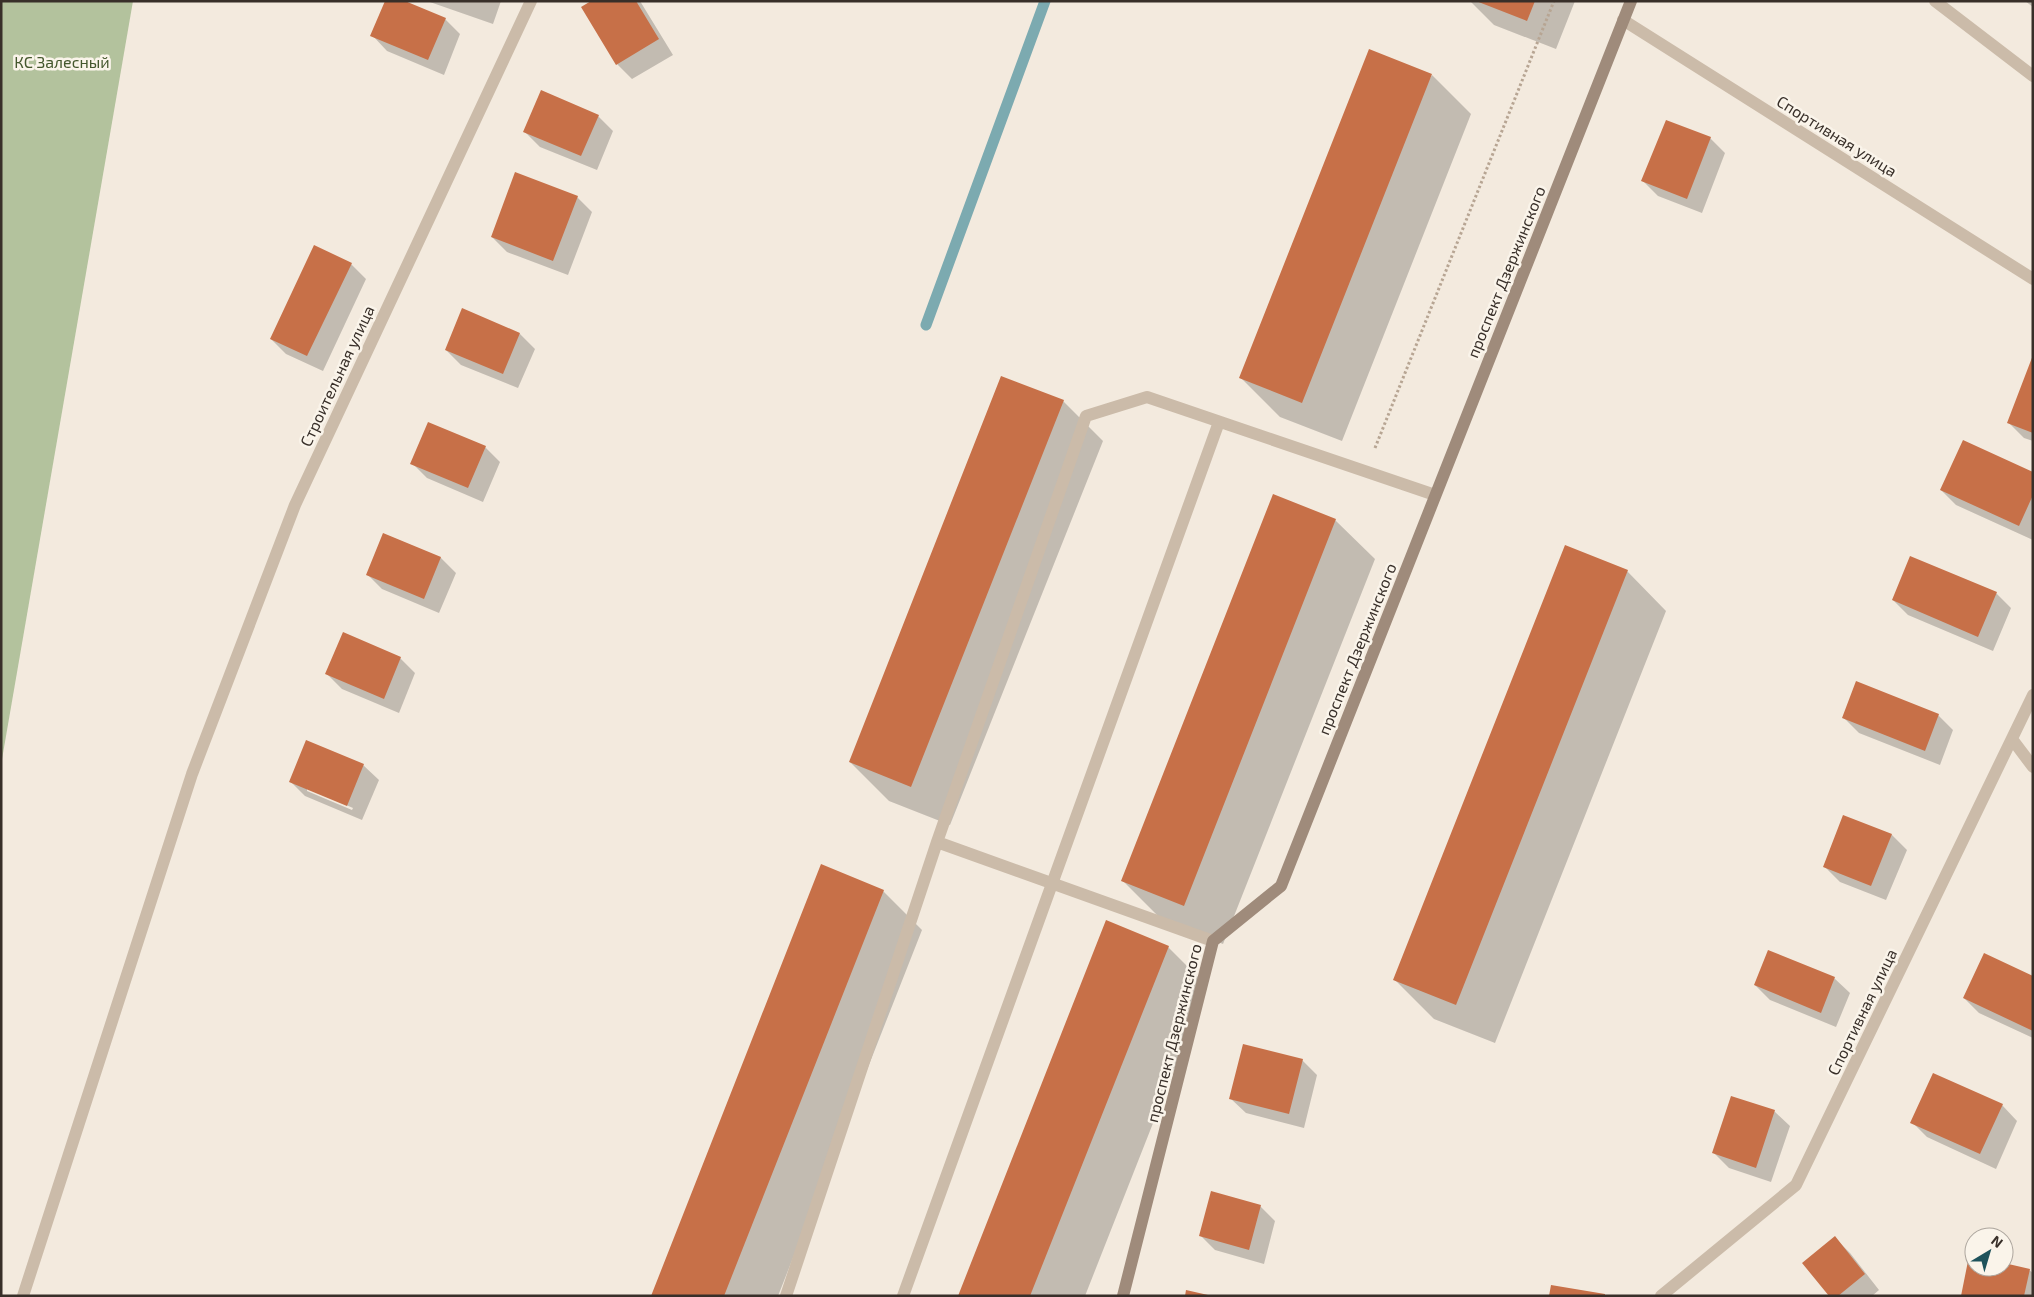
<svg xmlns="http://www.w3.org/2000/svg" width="2034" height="1297" font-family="'Exo 2',sans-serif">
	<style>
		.green { fill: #b3c29d }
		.shadow { fill: #0003; fill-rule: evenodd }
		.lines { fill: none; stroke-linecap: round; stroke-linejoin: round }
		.stream { stroke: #7caab0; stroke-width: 11 }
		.building { fill: #c77048 }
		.path { stroke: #b7a593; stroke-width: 3; stroke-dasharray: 2.5 2.5; stroke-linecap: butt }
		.lane { stroke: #cbbba9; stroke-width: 12 }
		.street { stroke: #cbbba9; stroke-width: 12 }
		.secondary { stroke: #9f8b7b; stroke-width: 12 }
		.labels { text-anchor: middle; stroke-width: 5; stroke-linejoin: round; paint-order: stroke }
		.park-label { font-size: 16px; fill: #44572d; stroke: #faf4ea }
		.street-label { font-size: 16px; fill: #382f29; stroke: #faf4ea }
	</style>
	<rect width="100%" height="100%" fill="#f3eade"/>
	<path class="green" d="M1 1H133L1 765Z"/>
	<path class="shadow" d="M427 1H501L493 24Z
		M593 1H640L673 55 632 79 617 64Z
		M1470 1H1575L1556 49 1494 25Z
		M2025 1H2033V7Z
		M445 19 460 34 444 75 387 51 372 35Z
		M1432 75 1471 114 1342 441 1280 417 1241 378Z
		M598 116 613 131 597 170 540 147 525 132Z
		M1710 138 1725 153 1702 213 1658 196 1643 181Z
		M577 197 592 212 568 275 507 252 492 237Z
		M351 264 366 279 323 371 286 354 271 339Z
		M520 334 535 349 518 388 461 365 446 350Z
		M2033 358V441L2024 438 2009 423Z
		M1063 401 1103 441 950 825 889 801 850 762Z
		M485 447 500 462 483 502 427 478 412 463Z
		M2033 473V540L1956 505 1941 490Z
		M1335 520 1375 559 1223 944 1161 919 1122 880Z
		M384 534 441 558 456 573 439 613 382 589 367 574Z
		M1627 571 1666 611 1495 1043 1434 1019 1395 980Z
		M1996 593 2011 608 1993 651 1908 615 1893 600Z
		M400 658 415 673 399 713 342 689 327 674Z
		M1938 715 1953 730 1940 765 1859 733 1843 717Z
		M307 742 363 765 379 780 362 820 305 796 290 781ZM307 788 353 808 352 810 307 791Z
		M1844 817 1892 835 1907 850 1886 900 1840 882 1825 867Z
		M883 891 922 930 778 1296H652Z
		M1168 947 1207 986 1085 1296H959Z
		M1834 978 1850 993 1836 1027 1770 1000 1755 985Z
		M2033 978V1038L1979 1013 1964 998Z
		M1302 1060 1317 1075 1304 1128 1246 1113 1230 1098Z
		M2002 1105 2017 1121 1996 1169 1927 1137 1912 1122Z
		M1774 1111 1790 1126 1771 1182 1729 1168 1714 1153Z
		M1260 1206 1275 1221 1264 1264 1215 1250 1200 1235Z
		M1835 1238 1850 1253 1879 1290 1872 1296H1830Z
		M1974 1258V1267H2004V1264L2029 1270 2033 1273V1296H1962Z"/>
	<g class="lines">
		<path class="stream" d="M926 325 1045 1"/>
	</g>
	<path class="building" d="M385 1H405L446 18 428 60 370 36Z
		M591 1H636L659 39 616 65 581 7Z
		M1476 1H1535L1527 21Z
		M1369 49 1432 74 1302 403 1239 378Z
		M541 90 599 115 581 156 523 132Z
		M1666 120 1711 137 1687 199 1641 181Z
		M515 172 578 196 553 261 491 237Z
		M314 245 352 263 307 356 270 339Z
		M462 308 520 333 503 374 445 350Z
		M2033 355V433L2007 423Z
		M1001 376 1064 400 911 787 849 762Z
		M428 422 486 446 468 488 410 464Z
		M1963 440 2033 472V495L2019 526 1940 490Z
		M1273 494 1336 519 1184 906 1121 881Z
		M383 533 441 557 424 599 366 575Z
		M1565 545 1628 570 1456 1005 1393 980Z
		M1910 556 1997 592 1978 637 1892 600Z
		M343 632 401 657 384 699 325 674Z
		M1856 681 1939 714 1925 751 1842 718Z
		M306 740 364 764 347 806 289 782Z
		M1843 815 1892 834 1871 886 1823 867Z
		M821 864 884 890 724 1296H651Z
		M1106 920 1169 946 1030 1296H958Z
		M1768 950 1835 977 1821 1013 1754 985Z
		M1984 953 2033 976V1031L1963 998Z
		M1243 1044 1303 1059 1289 1114 1229 1099Z
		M1933 1073 2003 1104 1980 1154 1910 1123Z
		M1731 1096 1775 1110 1756 1168 1712 1153Z
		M1211 1191 1261 1205 1249 1250 1199 1236Z
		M1835 1236 1865 1274 1838 1296H1829L1802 1263Z
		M1969 1256 1974 1257V1267H2004V1263L2030 1269 2024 1296H1961Z
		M1551 1285 1605 1294V1296H1549Z
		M1186 1290 1208 1295 1207 1296H1185Z"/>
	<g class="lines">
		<path class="path" d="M1375 448 1554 1"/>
		<path class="lane" d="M1935 1 2033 76
			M937 842 1213 941
			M786 1296 937 842 1086 416 1147 397 1435 495
			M903 1296 1219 422"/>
		<path class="street" d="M1623 20 2033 279
			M2012 739 2033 767
			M23 1296 192 774 295 505 531 1
			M1661 1296 1796 1185 2033 695"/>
		<path class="secondary" d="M1123 1296 1213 941 1281 886 1631 1"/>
	</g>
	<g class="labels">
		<g class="park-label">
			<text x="62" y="68">КС Залесный</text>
		</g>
		<g class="street-label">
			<text transform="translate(1837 136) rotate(32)" y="6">Спортивная улица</text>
			<text transform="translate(1506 272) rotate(-68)" y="6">проспект Дзержинского</text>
			<text transform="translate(337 376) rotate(-65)" y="6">Строительная улица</text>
			<text transform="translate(1357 649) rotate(-68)" y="6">проспект Дзержинского</text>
			<text transform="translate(1862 1012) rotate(-64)" y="6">Спортивная улица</text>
			<text transform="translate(1174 1033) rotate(-76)" y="6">проспект Дзержинского</text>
		</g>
	</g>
	<rect width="2034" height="1297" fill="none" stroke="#382f29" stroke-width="5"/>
	<g transform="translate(1989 1252) rotate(38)"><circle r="24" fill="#faf4ea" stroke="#aca59d"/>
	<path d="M0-4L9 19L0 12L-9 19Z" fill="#1e525b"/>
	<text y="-8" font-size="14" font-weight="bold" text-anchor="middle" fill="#382f29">N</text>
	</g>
</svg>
